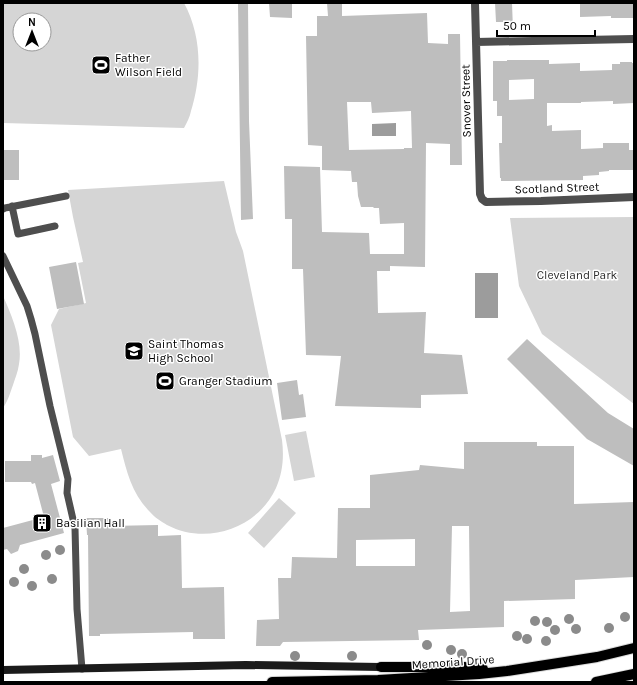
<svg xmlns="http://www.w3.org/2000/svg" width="637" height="685" font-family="Karla,sans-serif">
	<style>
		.green { fill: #d5d5d5; fill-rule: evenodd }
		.water { fill: #9c9c9c }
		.building { fill: #bebebe; fill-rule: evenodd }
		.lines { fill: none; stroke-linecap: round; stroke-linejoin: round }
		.primary-casing { stroke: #dbdbdb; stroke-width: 12 }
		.lane { stroke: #4e4e4e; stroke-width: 7 }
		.street { stroke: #4e4e4e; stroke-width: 8 }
		.secondary { stroke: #1b1b1b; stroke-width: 8 }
		.primary { stroke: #000; stroke-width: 10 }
		.tree { fill: #8b8b8b }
		.labels { text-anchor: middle; stroke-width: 3; stroke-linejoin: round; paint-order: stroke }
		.poi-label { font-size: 12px; fill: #000; stroke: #fff; text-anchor: start }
		.street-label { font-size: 12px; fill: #000; stroke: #fff }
		.park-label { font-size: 12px; fill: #2c2c2c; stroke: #fff }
	</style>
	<rect width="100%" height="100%" fill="#fff"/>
	<path class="green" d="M3 3H184C202 36 202 76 191 111 190 117 187 122 184 128L3 123ZM20 20H44V44H20Z
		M224 181 236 232 239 240 243 251 282 440C284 456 283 472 276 488 258 528 207 546 167 525 161 521 155 518 150 512 132 494 127 473 121 449L89 456 73 437 51 325 59 309 86 303 78 263 83 262 73 217 68 190Z
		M634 217V404L542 334 519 286 510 218Z
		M3 296C12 316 23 342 19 364 18 372 15 378 13 385 10 393 8 401 3 408Z
		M306 431 315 477 294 481 285 435Z
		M279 498 296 513 264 548 248 533Z"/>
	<path class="water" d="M396 123V136H372V124Z
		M475 273H498V318H475Z"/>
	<path class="building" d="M238 3H248L249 121 253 219 241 220Z
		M269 3H292V18L270 17Z
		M327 3H342V16L427 13 428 43 448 44V34H460L462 165H450V144L426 143 425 267 390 266V271H377L378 313 426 312 424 353 462 355 468 394 421 395V408L335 406 341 356 306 355 303 269H292V219H285L284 166 320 167 322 232 369 233 370 254H404V223L380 224 379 208H374L373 207H361L358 196 357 182H352L351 171 322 170V146L308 145 306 36H317V16H328ZM347 102H371L372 113 411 111 412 148H404V149L349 150Z
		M495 3H512L513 30 504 22H496Z
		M580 3H634V18H611V16L580 17Z
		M507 60H549V64L580 63V71L612 70V64H620V62H632V63H634V103L613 104V101L581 102V103H547V126L552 125V131L581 130V149L603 148V143H629V150H634V170H609V171L599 172V175L583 176V180L501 181V178H500L499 143H502V116H497V101H493V61H507ZM534 79V99L509 100V80Z
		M3 150H19V180H3Z
		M76 262 84 304 57 309 49 267Z
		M527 339 608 413 634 429V466L587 439 507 359Z
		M297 380 299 395 303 394 306 417 282 420 277 383Z
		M464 442H537V446H574V504L634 502V577L575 580V599L504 601V627L418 630 419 640 283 642 280 646H256L257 620 279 619 278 578H291L292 557 337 558 338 508H370V475L419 470 420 465 464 469ZM452 526H469L470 611 450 612ZM415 539V566H356V540Z
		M31 455H42V458L53 455 60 481 51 484 64 533 20 545 18 551 11 554 7 549 3 550V528L44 517 35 483 32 484 31 482H5V461H31Z
		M86 518H110V526L158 525V536L181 535 182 588 224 587 225 639H193V632L100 634V636H89L88 535H87Z"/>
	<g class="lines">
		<defs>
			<path id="primary" d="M381 667H464L483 669
				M272 682 378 680 479 674 507 671 597 657 634 648
				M596 682 634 674"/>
		</defs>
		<use href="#primary" class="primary-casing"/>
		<path class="lane" d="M12 206 18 234 55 226
			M3 209 5 208 66 196
			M3 256 27 306 31 319 35 334 50 406 68 479 67 493 75 528 77 609 82 669"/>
		<path class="street" d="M475 3 480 194 482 199 486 202 541 201 634 197
			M476 42 634 39"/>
		<path class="secondary" d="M3 670 246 665 381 667"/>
		<use href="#primary" class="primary"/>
	</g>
	<g class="tree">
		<circle cx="60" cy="550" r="5"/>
		<circle cx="46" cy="555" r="5"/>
		<circle cx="24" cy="569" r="5"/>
		<circle cx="52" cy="579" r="5"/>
		<circle cx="14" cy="582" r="5"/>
		<circle cx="32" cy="586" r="5"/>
		<circle cx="625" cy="617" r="5"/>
		<circle cx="569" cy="619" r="5"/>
		<circle cx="535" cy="621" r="5"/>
		<circle cx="547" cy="622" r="5"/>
		<circle cx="609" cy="628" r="5"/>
		<circle cx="576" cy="629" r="5"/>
		<circle cx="555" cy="630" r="5"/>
		<circle cx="517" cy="636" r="5"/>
		<circle cx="527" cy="639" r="5"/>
		<circle cx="546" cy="641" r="5"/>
		<circle cx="427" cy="645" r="5"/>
		<circle cx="451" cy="650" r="5"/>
		<circle cx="462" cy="654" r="5"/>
		<circle cx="295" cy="656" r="5"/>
		<circle cx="352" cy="656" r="5"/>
	</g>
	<defs>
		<symbol id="stadium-square" viewBox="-11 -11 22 22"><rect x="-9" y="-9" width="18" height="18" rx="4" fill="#000" stroke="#fff"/><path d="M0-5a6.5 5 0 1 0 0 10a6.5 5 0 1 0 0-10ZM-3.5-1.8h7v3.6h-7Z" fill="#fff"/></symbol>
		<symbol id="school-square" viewBox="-11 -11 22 22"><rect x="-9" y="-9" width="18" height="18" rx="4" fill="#000" stroke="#fff"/><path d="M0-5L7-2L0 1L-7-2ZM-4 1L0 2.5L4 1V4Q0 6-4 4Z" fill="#fff"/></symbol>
		<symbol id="building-square" viewBox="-11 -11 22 22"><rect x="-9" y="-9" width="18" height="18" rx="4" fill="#000" stroke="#fff"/><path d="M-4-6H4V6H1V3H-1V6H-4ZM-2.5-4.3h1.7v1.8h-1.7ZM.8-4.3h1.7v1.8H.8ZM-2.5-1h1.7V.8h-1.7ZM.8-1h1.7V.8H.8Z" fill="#fff"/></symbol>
	</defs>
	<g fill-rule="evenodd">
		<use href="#stadium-square" x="90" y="54" width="22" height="22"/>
		<use href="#school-square" x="123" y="340" width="22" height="22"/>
		<use href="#stadium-square" x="154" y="370" width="22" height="22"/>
		<use href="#building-square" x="31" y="512" width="22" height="22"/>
	</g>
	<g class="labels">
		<g class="poi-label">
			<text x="115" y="62">Father<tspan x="115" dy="14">Wilson Field</tspan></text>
			<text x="148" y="348">Saint Thomas<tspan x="148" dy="14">High School</tspan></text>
			<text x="179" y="385">Granger Stadium</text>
			<text x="56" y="527">Basilian Hall</text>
		</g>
		<g class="street-label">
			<text transform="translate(466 101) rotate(-91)" y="4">Snover Street</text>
			<text transform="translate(557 188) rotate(-2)" y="4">Scotland Street</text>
			<text transform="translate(453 662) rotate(-4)" y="4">Memorial Drive</text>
		</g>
		<g class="park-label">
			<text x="577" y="279">Cleveland Park</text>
		</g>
	</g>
	<rect width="637" height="685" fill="none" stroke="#000000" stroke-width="8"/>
	<g transform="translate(32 32)"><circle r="19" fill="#ffffff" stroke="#999999"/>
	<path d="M0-3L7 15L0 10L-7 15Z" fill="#000000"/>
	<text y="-6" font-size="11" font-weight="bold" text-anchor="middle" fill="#000000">N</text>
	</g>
	<path d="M497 30v6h98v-6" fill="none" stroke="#000000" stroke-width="2"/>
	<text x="503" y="30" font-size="12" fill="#000000" stroke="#ffffff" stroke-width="3" paint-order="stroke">50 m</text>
</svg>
